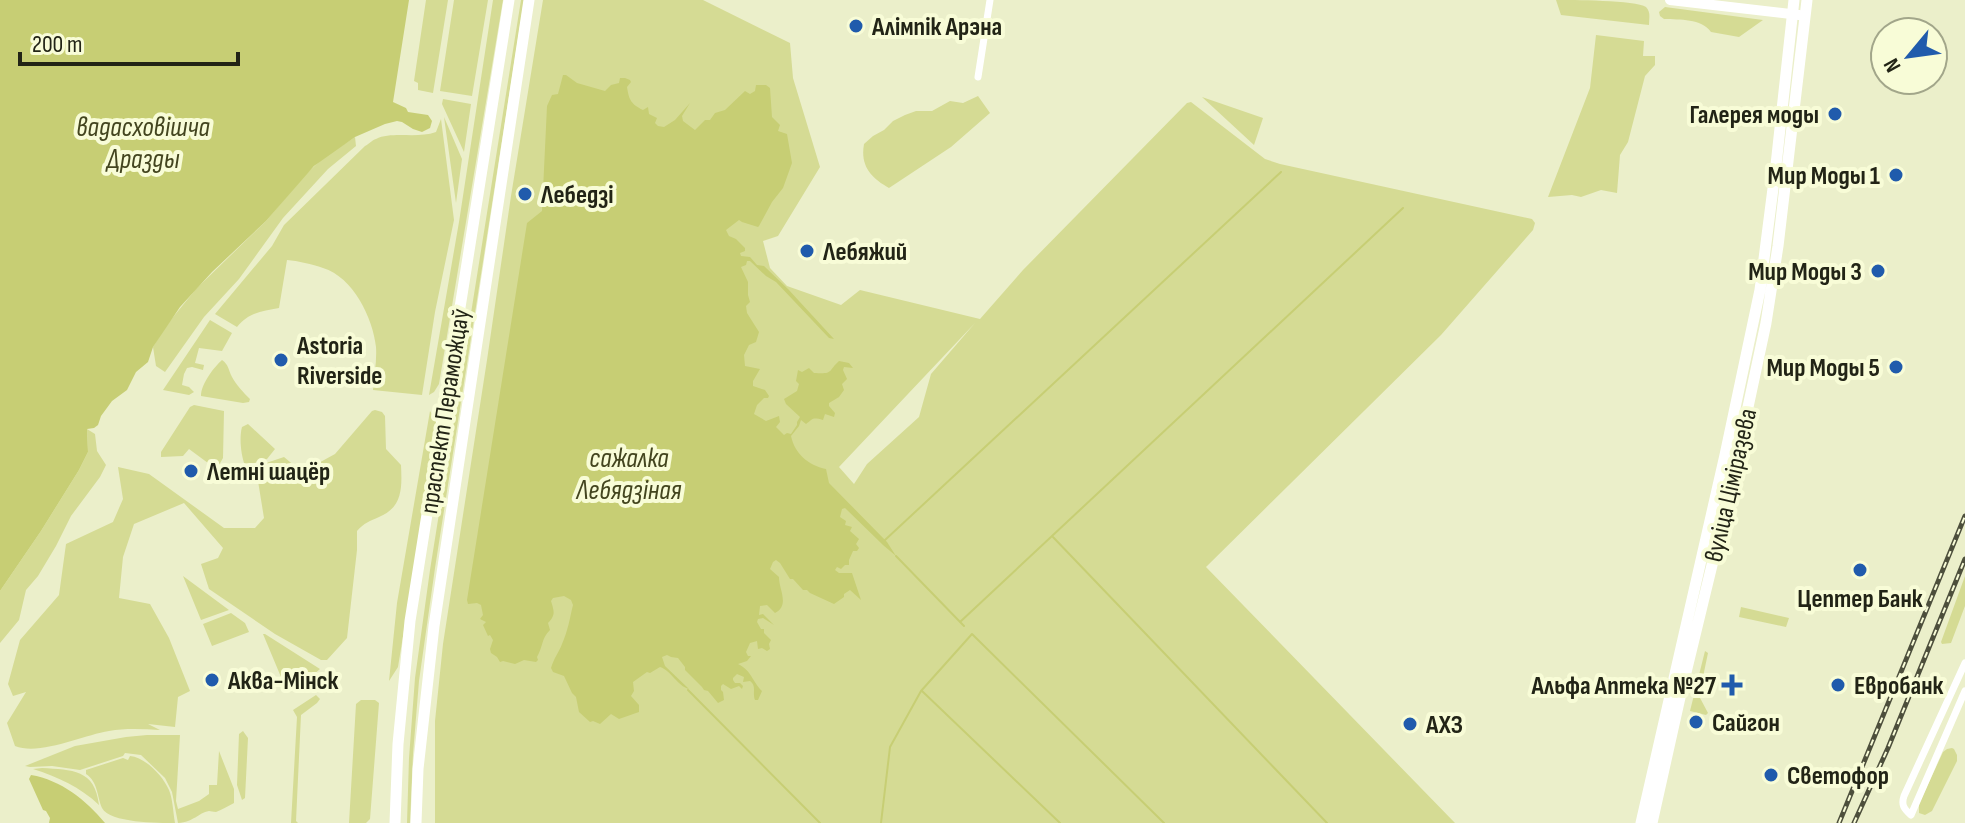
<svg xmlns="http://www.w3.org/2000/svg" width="1965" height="823" font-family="'Sofia Sans Condensed',sans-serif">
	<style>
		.green { fill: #d5db94; fill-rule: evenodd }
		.water { fill: #c7ce74 }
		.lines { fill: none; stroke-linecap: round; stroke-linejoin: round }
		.stream { stroke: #c7ce74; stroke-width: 2 }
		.minor { stroke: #fff; stroke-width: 7 }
		.secondary { stroke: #fff; stroke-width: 10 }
		.primary { stroke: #fff; stroke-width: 11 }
		.rail-casing { stroke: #4d4f3c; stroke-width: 5 }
		.rail { stroke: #f8fcd7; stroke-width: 2; stroke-dasharray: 6; stroke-linecap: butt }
		.poi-dot { fill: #205bac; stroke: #f8fcd7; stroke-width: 3 }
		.labels { text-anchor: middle; stroke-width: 8; stroke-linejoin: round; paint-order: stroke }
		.poi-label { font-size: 26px; font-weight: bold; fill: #222416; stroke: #f8fcd7; text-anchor: start }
		.street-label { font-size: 26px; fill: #222416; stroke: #f8fcd7 }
		.water-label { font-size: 28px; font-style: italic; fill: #43451f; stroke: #f8fcd7 }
	</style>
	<rect width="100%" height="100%" fill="#ebefca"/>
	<path class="green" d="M426 0H448L433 93 418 90V83L414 81Z
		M454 0H488L472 96 440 91Z
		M493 0H503L439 384 434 392 429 395 459 222Z
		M521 0H524L435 568 419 681 413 754 410 823H407L409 758 415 678 430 570Z
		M543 0H703L790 43 793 78 820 167 778 236 763 241 770 268 787 286 841 305 860 290 980 319 1023 270 1187 103 1191 102 1265 159 1280 164 1532 219 1535 223 1533 230 1441 335 1206 567 1455 823H435V721L443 644 487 360 511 196ZM975 323 931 374 919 417 867 464 854 484 839 467Z
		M1556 0C1571 0 1636 0 1646 7 1651 12 1649 18 1649 25L1561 15Z
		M1665 7 1763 20 1739 37 1711 32C1701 18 1680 20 1664 19L1660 16 1659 12Z
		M1596 35 1644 41 1643 56H1655V65L1645 76 1628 142 1620 155 1617 193 1601 190 1581 197 1572 195 1548 197 1590 88Z
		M978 96 990 113 951 147 889 188C871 178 860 166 864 144L873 136 884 130 893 121 905 115 916 111H932L950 101 963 103Z
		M1202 97 1263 118 1254 145Z
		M443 99 471 104 464 152 442 104Z
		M444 117 462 159 456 203Z
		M441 119 454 220 435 312 422 395 373 390C374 376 377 361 376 347 373 318 353 277 323 268 312 264 298 261 287 260L279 308C262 311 248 313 237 327L215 314 272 246 284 225 365 146C369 144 372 140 376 139 392 131 417 139 436 132Z
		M355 137 356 146 328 169 283 218 239 279 204 317 165 372 156 366 153 347 165 327 196 289 266 221 304 176 323 158Z
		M210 320 232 333 222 351 199 348 195 363 204 365 203 370 192 367 187 368 184 374 182 385 189 387 194 392 189 395 163 390Z
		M222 360C229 365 228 369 232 377 237 386 243 392 250 399L249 402 243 403 201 396C201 384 214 367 222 360Z
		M194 405 224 411 223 458 219 465 217 472 211 471 212 466 189 449 183 456 161 457V452L190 407Z
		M375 410 382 412 385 416 386 449 401 465C402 487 403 507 379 517 370 521 364 523 357 531V550L347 638 327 660H321L275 634 209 589 201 564 218 558 223 548 184 503 134 524 123 557 119 598 150 604 169 638 190 691 178 697 175 727 148 724 160 730C143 729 125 728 109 731 83 735 40 756 15 746L7 723 26 692 13 696 8 684 20 640 59 595 66 544 113 522 123 499 118 467 149 474 224 528H255L264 518 258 481 238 484 239 478 263 464 284 457 302 472 335 454 372 411Z
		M430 411 435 419 437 427 398 667 389 681 397 603Z
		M248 424 275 449 267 459 245 466C241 455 239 438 242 427Z
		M87 429 95 434 97 451 106 465 100 477 71 516 56 546 38 576 26 590 19 620 0 643V591L41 531 79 470 88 452Z
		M183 576 229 610 201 620Z
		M1965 576V606L1951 643 1942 644 1941 642Z
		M1741 607 1789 618 1786 627 1739 617Z
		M231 613 245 623 249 632 212 646 203 624Z
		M263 634H265L320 669 306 681 281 677Z
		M1705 651 1708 653 1699 696 1708 713 1706 715 1690 711Z
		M316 695 320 699 317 703 301 715 296 821 298 823H291L297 717 293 710Z
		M361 700H375L379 703 370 819 366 823H349L356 704Z
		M243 731 248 738 245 798 242 800 237 785 239 734Z
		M147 735H180L176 801 178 809 199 801 209 794V785H217L219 751 234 789V803C228 806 221 810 216 812 213 812 211 811 209 811 198 813 194 822 178 823L172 792 165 778 141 755 125 753 123 756 80 770 52 766 30 767 25 766 75 746 126 737Z
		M1952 748 1954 749 1957 755V761L1932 811 1925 815 1919 813V804L1943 752 1947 749Z
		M130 756C145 757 163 776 169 790 173 800 173 812 175 823 158 823 110 823 102 808 97 796 98 782 86 774V770L123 758 128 760Z
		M42 768C72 770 95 769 99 805 80 787 58 777 33 769Z"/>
	<path class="water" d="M0 0H409L393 102 406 108 408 112 428 115 432 121 430 128 422 132 413 129 402 122 397 121 385 124 355 137 314 166 266 221 212 272 180 307 153 347 148 362 136 372 127 390 112 401 101 416 98 425 94 428 87 429 88 452 79 470 41 531 0 591Z
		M563 75H566L577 83 605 91 611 85 619 83 620 78H625L630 80 631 82 627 87C629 100 631 104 643 110L648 107 649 114 657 118 655 123 658 126 664 127 675 120 690 103 682 116 683 121 695 130 705 120H710L715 113 725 110 745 91 750 94 755 91 756 85H766L770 88 772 117 780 125 778 131 787 134 792 163 783 188 772 202 759 226 758 227 742 222 739 220 726 230 729 236 736 239 745 248V251L740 253 741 256 750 257 757 265 764 266 788 289 834 339 829 338 776 282 766 276 750 261H747L746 265 741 267 748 282V295L750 302 746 306 747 313 759 332 756 342 749 345 744 355 745 366 760 369 753 381V386L765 390 769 396 768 398H764L757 405 754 414 766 421 779 416 780 422 776 427 784 435 787 433 791 434 797 425V422L800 417 786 404 784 399 797 391 799 384 796 381 798 370 802 372 809 368 814 373C834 374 827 372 839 361L849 363 853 368 844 367 843 370 847 379 842 384 844 390 839 397 829 403V406L835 413 834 417 825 414 823 420C812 417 813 419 806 424L801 420 799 426 791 436C795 454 808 465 826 469L829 483 887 542 896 556 883 545 845 508 842 509 840 517 846 521 845 525 852 527 850 531 859 539 856 544 859 548 857 551H853L849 560V565H845L841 569 837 567 835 570 839 573H852L861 600 850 590 844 594V597L834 604 810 593 807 590H803L793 579H790L780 563 776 560 773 562 770 569 779 577C779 590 790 605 775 613L767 605 760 606 759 615 763 614 774 625 763 618 758 619 757 622 761 629H764V633L771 640 769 644 770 649 767 651 762 648 758 649 757 641 750 643 746 652 748 656H751L747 661 738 664C752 671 752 681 762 691L758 700H755C752 693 757 686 750 681L743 682 744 677 737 674 733 678V680L735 683H740L743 686 742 689 739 686 731 689 723 684 721 686V690L723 692 724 700 718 703 708 691 704 690 702 687 685 670V667L678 658 671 657 667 655 662 657 665 666 689 689C677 686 672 671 660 667L650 673 647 672 633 682 634 691 631 696 639 705V712L619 719 611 714 600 724 593 721 590 722 579 712 576 697 572 693 564 676 553 672 551 668C554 658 559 652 562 644 568 631 570 617 573 605L571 600 564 596 553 598 551 601C554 611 556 615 548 623L550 630C541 639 543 647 537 657L538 660 536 662 524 660 515 664 503 661 500 662 497 657 491 653 490 649 493 640 490 635 488 636 483 625 486 622 480 619 483 615 481 605 477 603 468 604 467 600 527 223 542 211 547 106 552 95 558 94Z
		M31 775C61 780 86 800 105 823H49L50 818 46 811 43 810 29 779Z"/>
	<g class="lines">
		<path class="stream" d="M1052 536 1327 823
			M885 540 1281 172
			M896 556 964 626
			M960 622 1403 208
			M688 690 820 823
			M922 691 1060 823
			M881 823 890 747 921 691 972 634 1164 823"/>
		<path class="minor" d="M978 77 990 0
			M1965 663 1904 796C1901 805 1904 809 1911 815L1965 691"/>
		<path class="secondary" d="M1670 0 1799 15"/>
		<path class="primary" d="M395 823 398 744 410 621 509 0
			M416 823 418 769 434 626 529 0
			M1641 823 1725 455 1760 290 1776 165 1794 0
			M1652 823 1681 693 1730 491 1766 323 1778 246 1807 0"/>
		<defs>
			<path id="rail" d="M1839 823 1965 516
				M1854 823 1888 748 1965 559"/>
		</defs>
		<use href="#rail" class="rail-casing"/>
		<use href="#rail" class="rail"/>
	</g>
	<g class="poi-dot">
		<circle cx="856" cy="26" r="8"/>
		<circle cx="1835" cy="114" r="8"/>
		<circle cx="1896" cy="175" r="8"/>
		<circle cx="525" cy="194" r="8"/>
		<circle cx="807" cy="251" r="8"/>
		<circle cx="1878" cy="271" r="8"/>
		<circle cx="281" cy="360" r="8"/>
		<circle cx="1896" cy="367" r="8"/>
		<circle cx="191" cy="471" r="8"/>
		<circle cx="1860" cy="570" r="8"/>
		<circle cx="212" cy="680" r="8"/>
		<path d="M1728 673h8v8h8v8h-8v8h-8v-8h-8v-8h8z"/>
		<circle cx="1838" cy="685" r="8"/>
		<circle cx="1696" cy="722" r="8"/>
		<circle cx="1410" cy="724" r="8"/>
		<circle cx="1771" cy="775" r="8"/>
	</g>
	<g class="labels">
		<g class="poi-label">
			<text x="872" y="35">Алімпік Арэна</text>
			<text x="1819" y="123" text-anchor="end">Галерея моды</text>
			<text x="1880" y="184" text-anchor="end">Мир Моды 1</text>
			<text x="541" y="203">Лебедзі</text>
			<text x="823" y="260">Лебяжий</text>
			<text x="1862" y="280" text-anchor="end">Мир Моды 3</text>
			<text x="297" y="354">Astoria<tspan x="297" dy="30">Riverside</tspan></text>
			<text x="1880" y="376" text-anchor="end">Мир Моды 5</text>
			<text x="207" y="480">Летні шацёр</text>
			<text x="1860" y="607" text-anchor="middle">Цептер Банк</text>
			<text x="228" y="689">Аква-Мінск</text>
			<text x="1716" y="694" text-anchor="end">Альфа Аптека №27</text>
			<text x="1854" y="694">Евробанк</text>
			<text x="1712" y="731">Сайгон</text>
			<text x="1426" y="733">АХЗ</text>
			<text x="1787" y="784">Светофор</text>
		</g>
		<g class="street-label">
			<text transform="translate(444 411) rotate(-81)" y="9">праспект Пераможцаў</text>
			<text transform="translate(1730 485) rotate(-77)" y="9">вуліца Ціміразева</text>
		</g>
		<g class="water-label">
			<text x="143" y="136">вадасховішча<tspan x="143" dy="32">Дразды</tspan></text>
			<text x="629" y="467">сажалка<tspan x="629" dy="32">Лебядзіная</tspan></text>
		</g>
	</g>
	<g transform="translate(1909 56) rotate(241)"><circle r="38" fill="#f8fcd7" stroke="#a2a68a" stroke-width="2"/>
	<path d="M0-6L14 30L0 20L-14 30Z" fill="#205bac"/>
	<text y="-12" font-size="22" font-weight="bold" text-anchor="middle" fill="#222416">N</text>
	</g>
	<path d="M20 52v12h218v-12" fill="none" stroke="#222416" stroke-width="4"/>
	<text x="32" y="52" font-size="24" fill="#222416" stroke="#f8fcd7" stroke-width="6" paint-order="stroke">200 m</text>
</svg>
